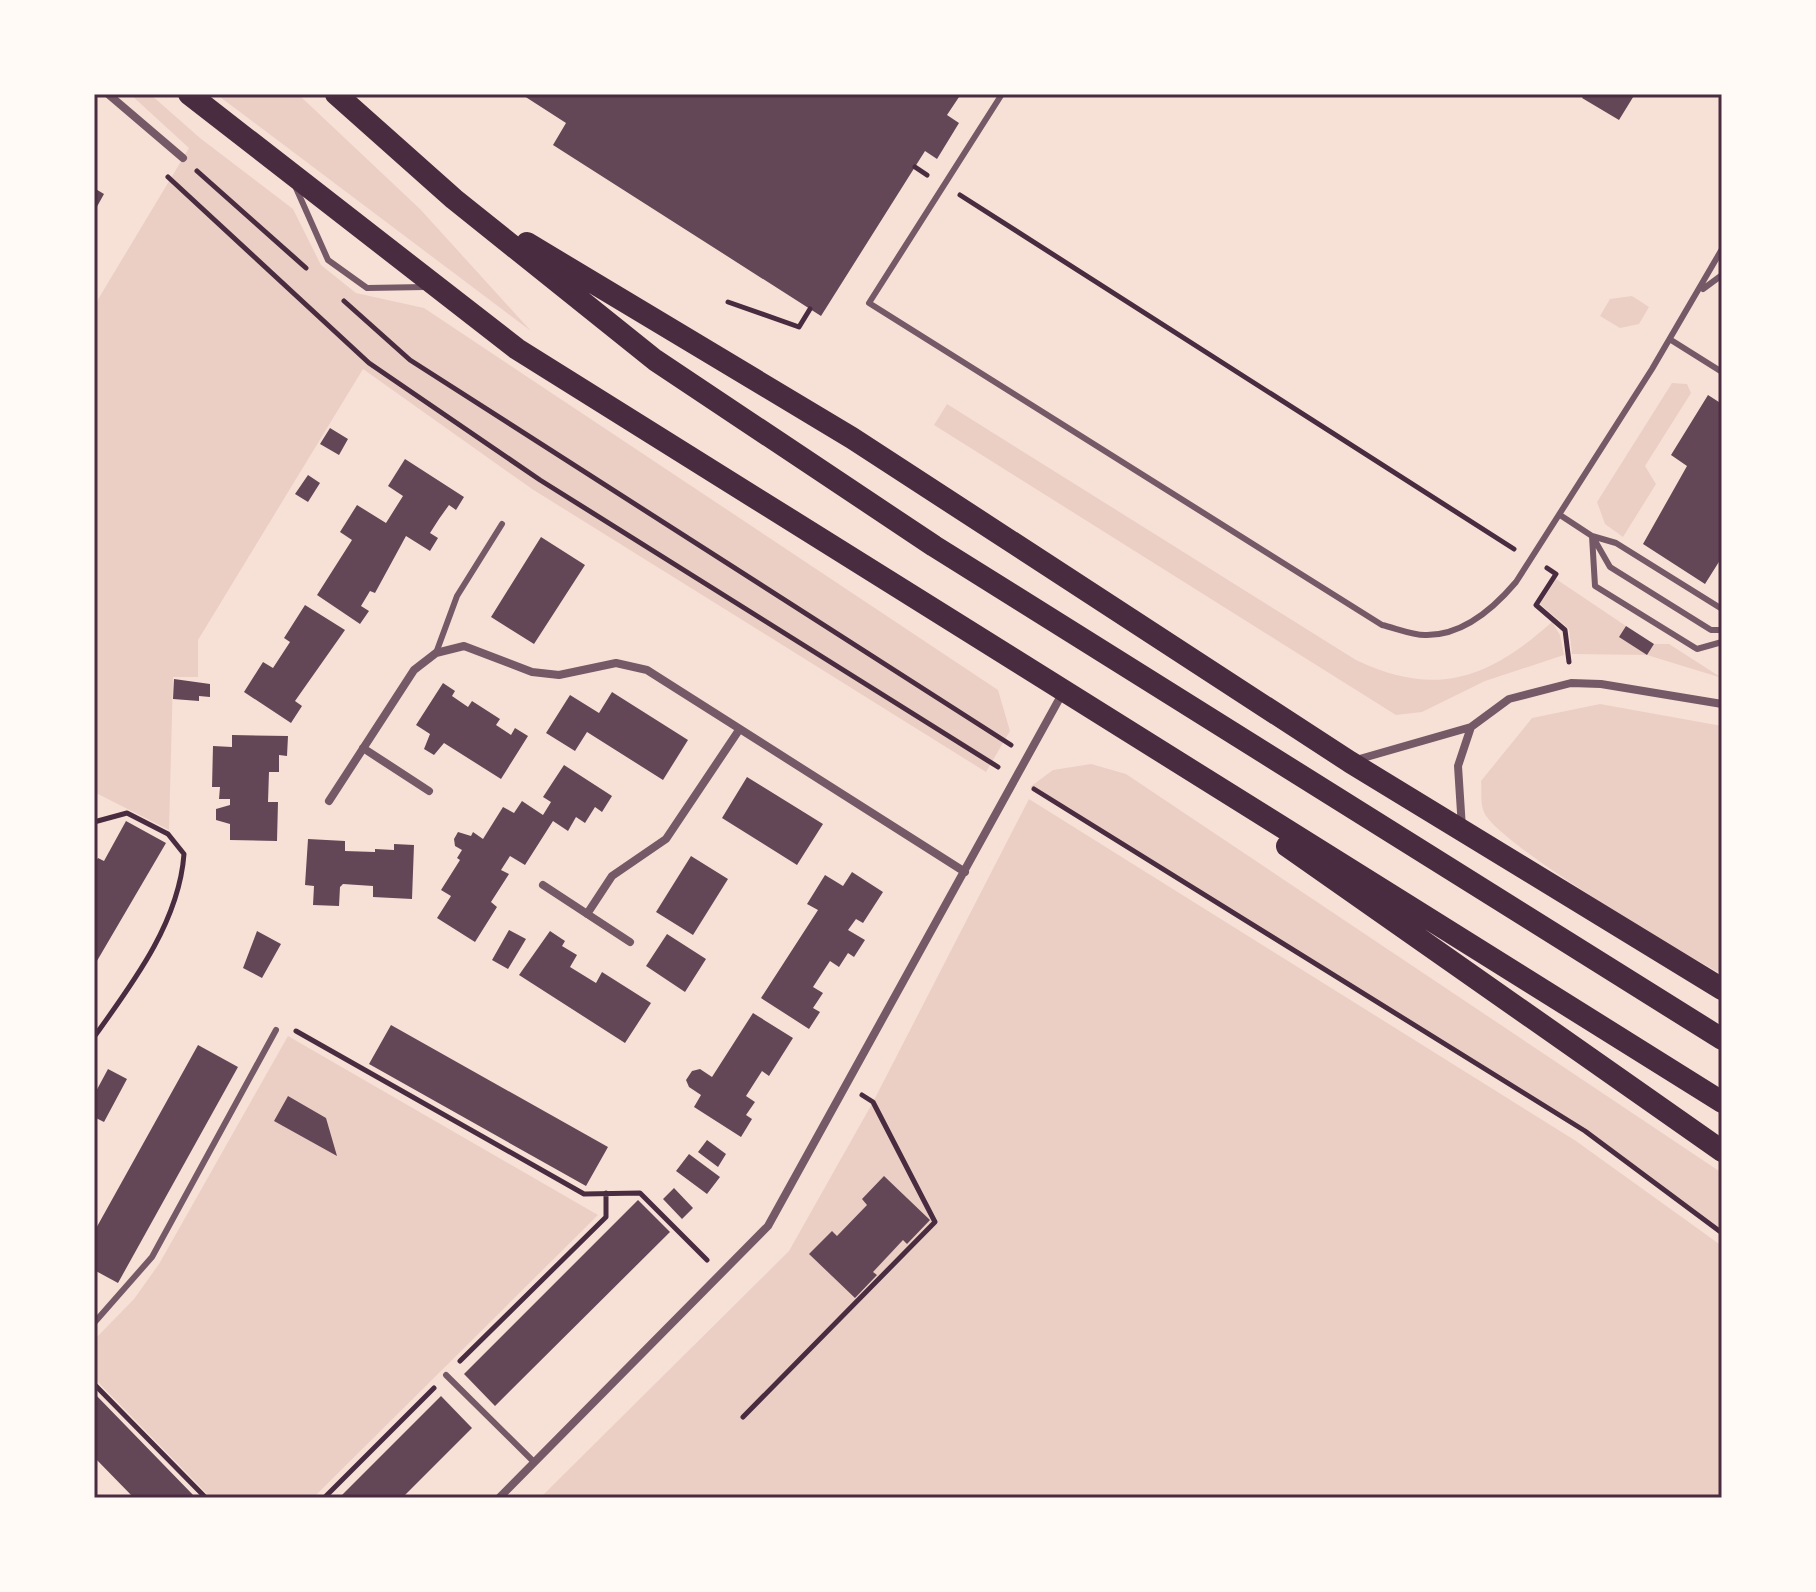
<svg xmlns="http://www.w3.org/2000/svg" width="1816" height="1592" font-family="'Public Sans',sans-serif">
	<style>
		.green { fill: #ebcfc5 }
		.building { fill: #644757 }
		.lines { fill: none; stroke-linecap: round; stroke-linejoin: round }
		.path { stroke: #4a2c40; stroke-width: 5 }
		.service { stroke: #755966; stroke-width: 6 }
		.minor { stroke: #755966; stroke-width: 8 }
		.trunk { stroke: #4a2c40; stroke-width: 22 }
		.neatline { fill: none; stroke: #4a2c40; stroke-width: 3 }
	</style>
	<rect width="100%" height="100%" fill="#f7e1d7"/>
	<path class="green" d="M130 94H150L200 138 293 209 321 265 356 293 424 308 998 690 1010 731 986 772 532 489 363 369 198 640V677H173L169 830 94 792V306L189 148Z
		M216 94H298L420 209 531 331Z
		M1632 296 1649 307 1639 324 1620 328 1600 316 1610 299Z
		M1672 383 1687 384 1691 393 1645 466 1656 484 1623 537 1605 524 1597 502Z
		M947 404 1356 660C1436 698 1488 679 1552 622L1560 635 1564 655 1485 681 1422 712 1396 715 934 425Z
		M1556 579 1626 626 1620 637 1647 655 1654 644H1669L1722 678 1647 655 1572 654 1569 629 1540 604Z
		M1600 704 1722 726V974C1683 954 1496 843 1484 812 1480 804 1482 790 1481 781L1532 718Z
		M1091 764 1126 774 1722 1173V1233L1585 1131 1030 787 1053 770Z
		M1029 799 1576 1141 1722 1246V1498H540L789 1251 873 1102Z
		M288 1036 598 1215 313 1498H211L94 1378V1340L134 1299 159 1264Z"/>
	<path class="building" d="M521 94H961L947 115 959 123 937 159 925 151 821 316 553 145 566 123Z
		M1585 94H1635L1619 120 1582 98Z
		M94 188 104 194 94 212Z
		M1708 395 1722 404V557L1705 584 1643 544 1687 466 1671 455Z
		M330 428 348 439 339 455 320 444Z
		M405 459 464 497 456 510 449 505 439 519 430 533 438 538 430 551 406 536 375 593 370 591 361 606 369 611 360 624 317 595 352 540 340 532 357 505 386 523 403 496 388 486Z
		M308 475 320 483 308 502 295 494Z
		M541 537 585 565 534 644 491 617Z
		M305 605 345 630 295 701 302 706 291 723 244 692 263 662 273 668 290 642 284 638Z
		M1626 626 1654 644 1647 655 1619 637Z
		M174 679 210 684V697L199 696V701L173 699Z
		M443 683 455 691 452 696 468 707 472 701 500 719 496 725 511 735 515 728 528 736 501 779 444 743 434 755 424 749 430 734 416 725Z
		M612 692 688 740 663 780 587 732 575 751 546 733 570 695 599 713Z
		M232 735 288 736 287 756 279 755V772H269L268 802H278L277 841 230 840V824L216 820V809L230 805V799H219L220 787H212L213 746 232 747Z
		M564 765 612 796 602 812 595 807 585 823 576 817 568 831 553 821 525 865 510 856 501 870 509 874 491 902 497 907 475 942 437 918 451 896 441 890 460 860 457 858 462 850 455 846 454 839 458 832 471 836 473 832 483 839 503 807 514 813 522 801 543 815 551 802 543 797Z
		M747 777 823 824 797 865 722 818Z
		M126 821 166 843 94 966V865L98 858 104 861Z
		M308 839 345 841V851L375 852V849L394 850V844L414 845 412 899 373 897V886L343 884 340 887 339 906 313 905 314 886 305 885Z
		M691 856 728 879 693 935 656 912Z
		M852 872 883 892 863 923 856 919 848 930 865 940 854 957 848 953 839 967 830 961 813 987 823 993 813 1008 820 1012 809 1029 761 998 818 910 807 904 825 875 843 886Z
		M509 930 526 939 508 969 492 960Z
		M257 931 281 944 262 978 243 968Z
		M550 931 565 941 562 946 577 955 570 967 596 983 602 972 651 1003 625 1043 519 975Z
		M667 934 706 959 685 992 646 966Z
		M753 1013 793 1038 769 1076 762 1071 746 1096 755 1102 746 1115 752 1119 741 1137 694 1107 701 1095 689 1087 686 1080 692 1071 700 1069 712 1077Z
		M391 1025 608 1147 586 1186 369 1064Z
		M198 1045 238 1067 118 1283 94 1270V1232Z
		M108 1069 127 1079 104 1122 94 1117V1095Z
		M288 1096 326 1118 337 1156 274 1121Z
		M707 1140 726 1154 718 1167 698 1152Z
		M689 1154 720 1177 707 1194 676 1171Z
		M884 1176 930 1220 907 1244 903 1240 873 1272 877 1275 855 1298 809 1254 832 1231 837 1236 867 1205 862 1199Z
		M674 1188 693 1208 682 1219 663 1199Z
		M638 1200 670 1232 495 1406 464 1374Z
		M94 1393 196 1498H134L94 1457Z
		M441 1396 472 1428 402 1498H339Z"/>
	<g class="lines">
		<path class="path" d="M915 167 927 175
			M197 171 306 268
			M168 177 369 363 540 480 998 767
			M960 195 1514 549
			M344 301 410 360 1011 745
			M728 302 799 327 810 309
			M1547 568 1556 574 1536 605 1565 630 1569 662
			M1034 789 1585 1131 1722 1233
			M94 822 127 813 168 834 184 854C179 922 133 983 94 1037
			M296 1031 584 1194 640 1193 707 1260
			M460 1361 606 1217V1193
			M94 1384 206 1498
			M743 1417 935 1222 873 1102 862 1095
			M324 1498 434 1388"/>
		<path class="service" d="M1002 94 869 303 1382 625C1395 628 1412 635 1425 635 1462 636 1494 608 1516 582L1652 369 1722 249
			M296 188 328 260 367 288 425 287
			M1703 289 1722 275
			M1671 340 1722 372
			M1560 515 1592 536 1616 543 1722 609
			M1592 536 1595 586 1697 649 1722 642
			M1594 539 1610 567 1711 630H1722
			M436 653 457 596 502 524
			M94 1323 152 1257 276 1030
			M446 1375 534 1462"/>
		<path class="minor" d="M108 94 183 158
			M363 748 429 791
			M1356 760 1471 727 1509 699 1571 683 1601 684 1722 704
			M329 801 414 670 436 653 464 646 532 672 559 675 616 663 647 670 965 872
			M1462 828 1458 766 1471 727
			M543 885 630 942
			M587 914 612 876 666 839 739 730
			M499 1498 768 1226 1062 694"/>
		<path class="trunk" d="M189 94 517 349 1722 1102
			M336 94 454 199 655 360 934 546 1722 1039
			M527 243 852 438 1350 762 1722 989
			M1287 846 1722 1151"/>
	</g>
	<rect width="1816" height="1592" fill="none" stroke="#fffaf5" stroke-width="192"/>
	<rect x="96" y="96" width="1624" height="1400" class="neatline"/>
</svg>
